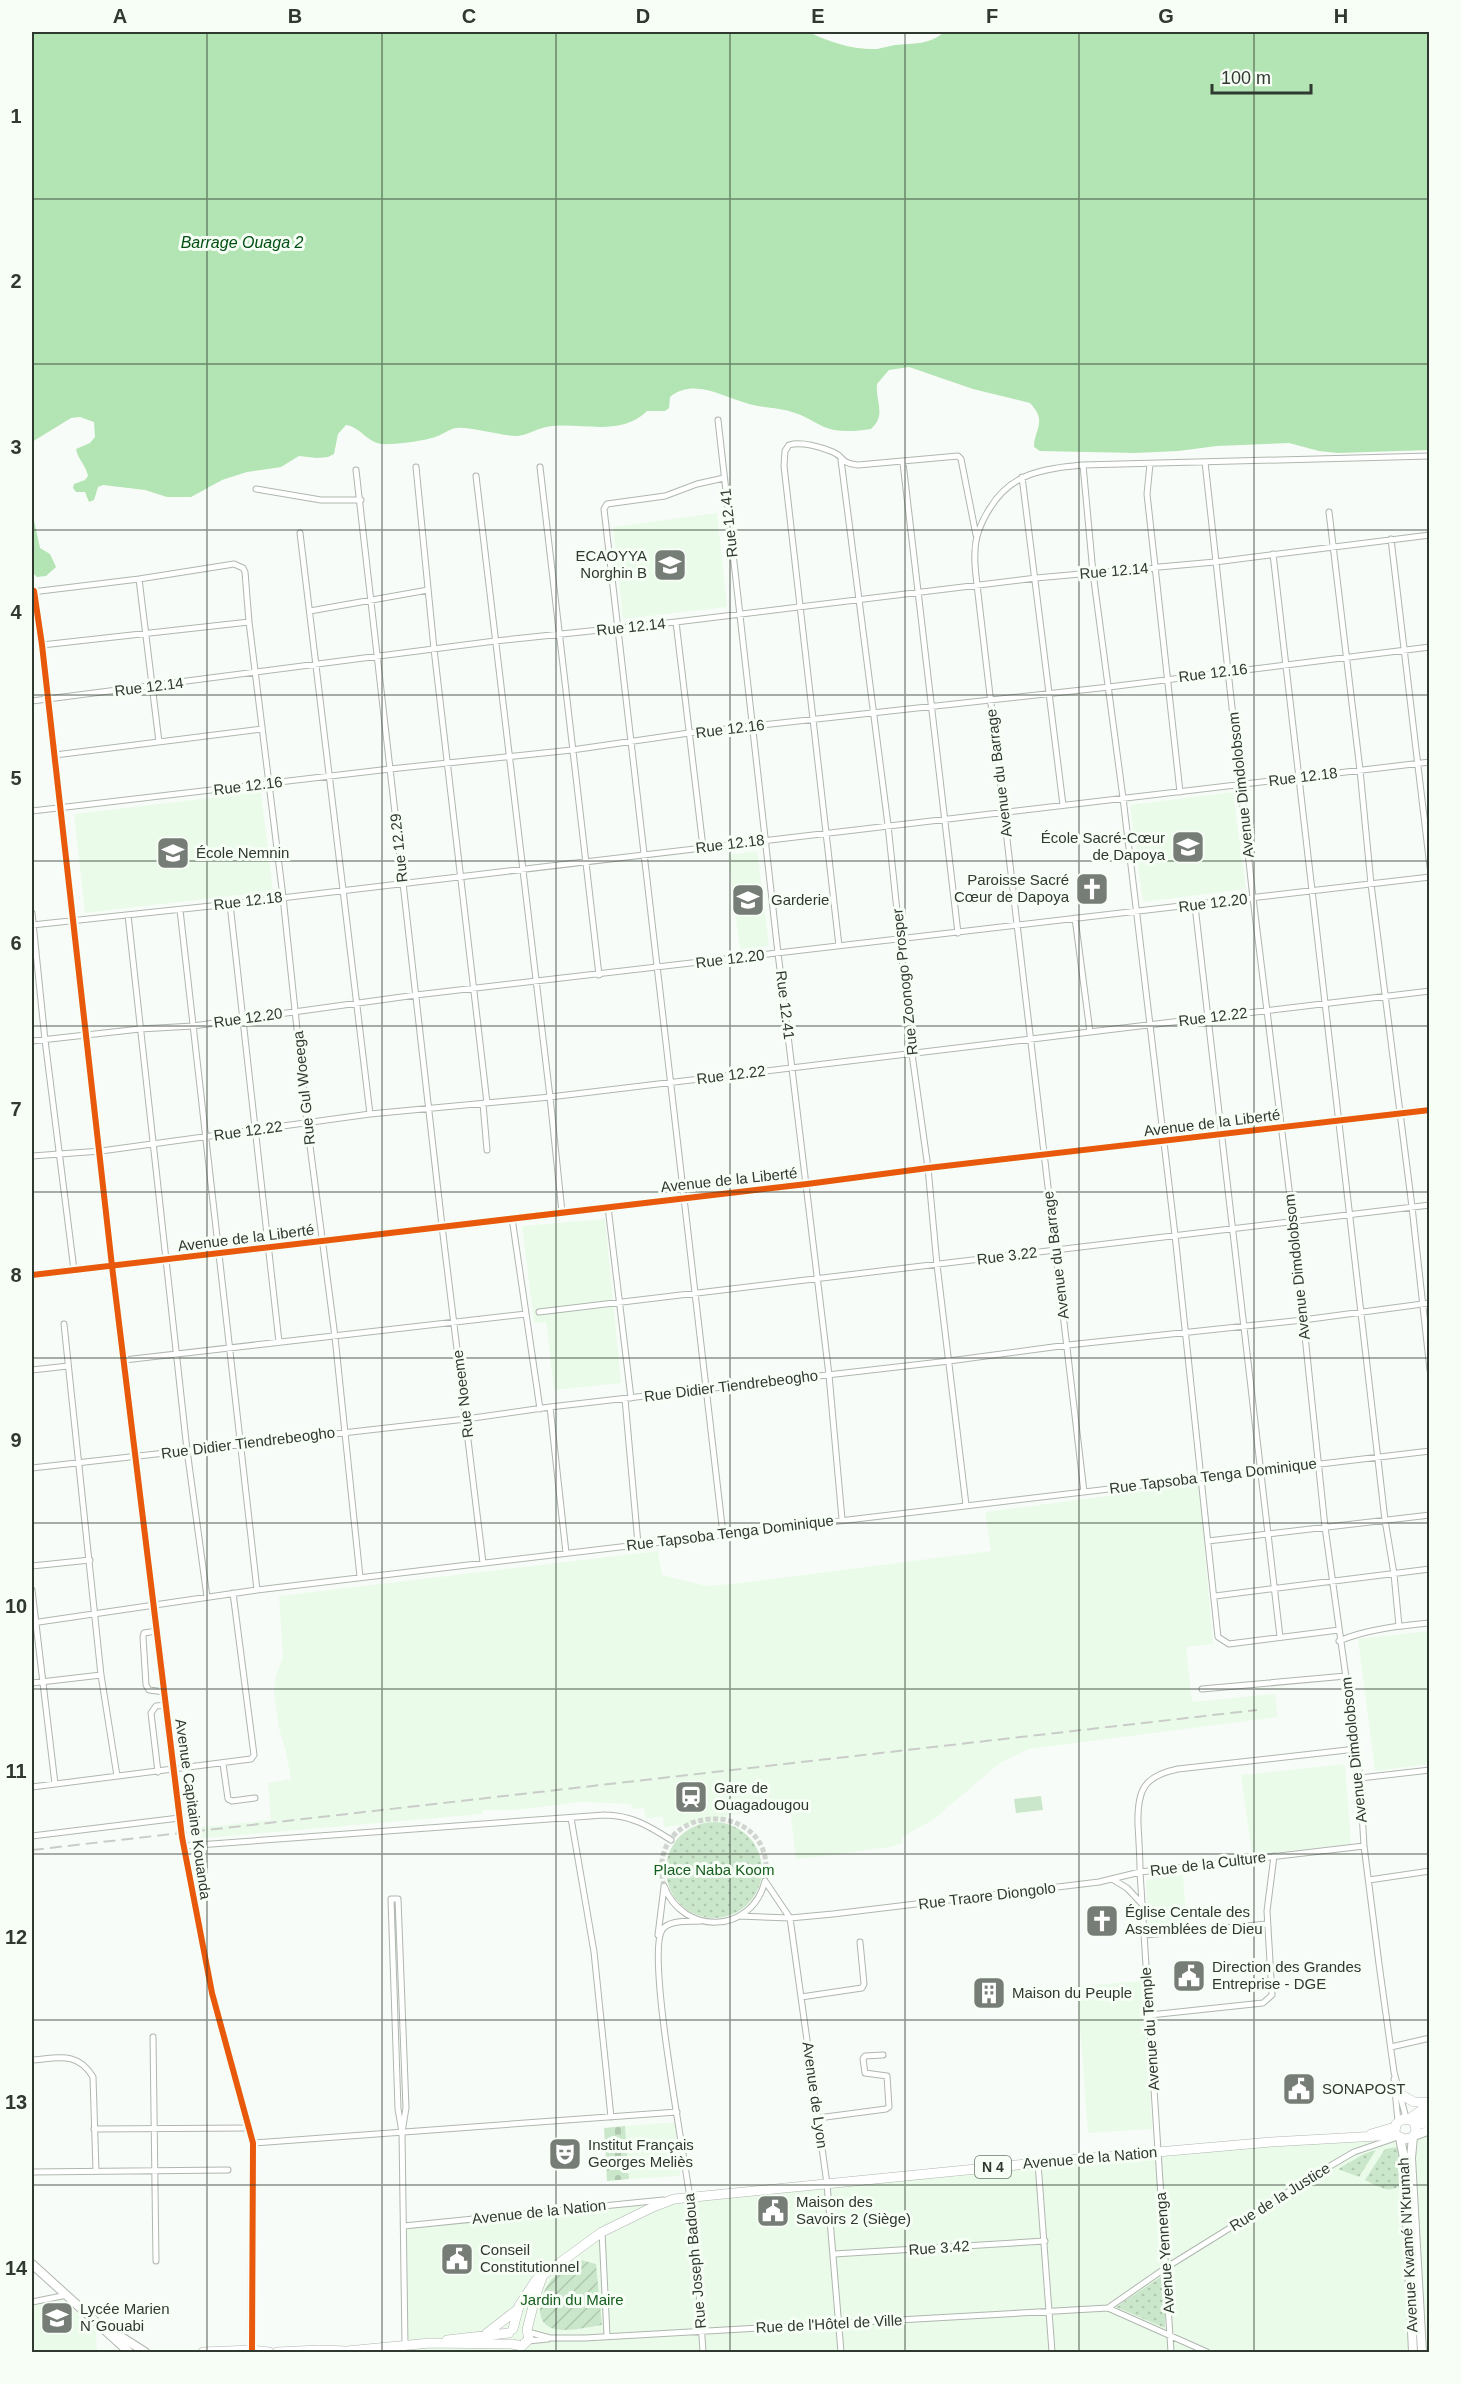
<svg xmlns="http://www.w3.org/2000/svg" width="1461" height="2384" font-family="Arial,sans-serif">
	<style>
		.built { fill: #eafbea }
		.cemetery { fill: url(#cemetery-stones) }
		.park { fill: url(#park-dots) }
		.garden { fill: url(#garden-furrows) }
		.pitch { fill: #cbe7cb }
		.water { fill: #b3e4b3 }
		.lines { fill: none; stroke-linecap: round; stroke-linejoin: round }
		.street-tunnel { stroke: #d0d5d0; stroke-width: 5; stroke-dasharray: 5 2.5; stroke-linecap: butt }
		.street-casing { stroke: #b0b6b0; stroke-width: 7 }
		.secondary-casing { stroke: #b0b6b0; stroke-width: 9 }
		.primary-casing { stroke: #b0b6b0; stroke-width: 10 }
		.highway-casing { stroke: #b0b6b0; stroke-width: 10 }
		.street { stroke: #fefffe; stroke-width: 5 }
		.secondary { stroke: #fefffe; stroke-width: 8 }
		.primary { stroke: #fefffe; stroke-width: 8 }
		.highway { stroke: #fefffe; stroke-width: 9 }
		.rail { stroke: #caccca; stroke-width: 2; stroke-dasharray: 12 6; stroke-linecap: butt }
		.cycleway-casing { stroke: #f6fef6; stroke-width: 10 }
		.cycleway { stroke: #e8590c; stroke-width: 6 }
		.grid { fill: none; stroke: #303930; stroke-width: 1.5; stroke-opacity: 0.55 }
		.labels { text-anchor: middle; stroke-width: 6; stroke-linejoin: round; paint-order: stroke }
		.shield { fill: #f6fef6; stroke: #6b746b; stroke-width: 1.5 }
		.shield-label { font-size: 14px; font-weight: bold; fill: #303930 }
		.street-label { font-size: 15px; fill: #303930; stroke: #f6fef6 }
		.poi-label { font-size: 15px; fill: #303930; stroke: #f6fef6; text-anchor: start }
		.park-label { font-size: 15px; fill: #155d1e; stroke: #f6fef6 }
		.water-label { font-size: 16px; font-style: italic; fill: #015011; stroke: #f6fef6 }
		.neatline { fill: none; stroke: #303930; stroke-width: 2 }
		.grid-label { font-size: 20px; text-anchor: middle; font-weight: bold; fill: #303930 }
	</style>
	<defs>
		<pattern id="cemetery-stones" width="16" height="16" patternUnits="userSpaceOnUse" patternTransform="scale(1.5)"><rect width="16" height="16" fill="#cbe7cb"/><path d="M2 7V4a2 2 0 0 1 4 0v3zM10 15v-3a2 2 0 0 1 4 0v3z" fill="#afc7af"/></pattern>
		<pattern id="park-dots" width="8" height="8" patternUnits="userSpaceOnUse" patternTransform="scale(1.5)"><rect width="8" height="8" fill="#cbe7cb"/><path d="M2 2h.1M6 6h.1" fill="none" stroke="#afc7af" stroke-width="1.8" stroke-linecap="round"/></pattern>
		<pattern id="garden-furrows" width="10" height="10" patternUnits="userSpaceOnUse" patternTransform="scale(1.5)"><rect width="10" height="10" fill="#cbe7cb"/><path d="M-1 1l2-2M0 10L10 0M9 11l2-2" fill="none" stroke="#afc7af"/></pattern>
	</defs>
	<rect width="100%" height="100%" fill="#f8fcf8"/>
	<path class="built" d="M717 513 727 607 623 619 613 527Z
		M261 792 273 891 85 913 74 814Z
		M1233 792 1246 889 1143 902 1130 805Z
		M757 851 769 946 740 949 728 855Z
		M605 1219 621 1383 554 1390 546 1322 534 1323 522 1226Z
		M1199 1484 1213 1644 1186 1647 1192 1702 1275 1694 1278 1717 1029 1749 1000 1763 934 1819 901 1838 903 1843 889 1847 825 1856 796 1859 790 1809 727 1815V1820L664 1827 663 1816 646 1819 644 1808 632 1809 631 1804 581 1802 515 1810H483L482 1814 195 1839 194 1828 271 1820 268 1783 291 1779 286 1751 279 1729 274 1692 276 1676 283 1657 279 1596 658 1551 662 1575 706 1586 732 1584 991 1551 985 1512Z
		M1429 1631V1764L1375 1771 1358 1639Z
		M1345 1764 1351 1844 1252 1855 1241 1775Z
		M1183 1875 1187 1928 1149 1931 1146 1880Z
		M1144 1981 1152 2129 1088 2133 1077 1986Z
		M676 2122 680 2176 629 2179 625 2126Z
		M1429 2130V2352H405L404 2226 1003 2166 1414 2136Z
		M61 2299 96 2330 97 2352H32V2305Z"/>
	<path class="cemetery" d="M625 2126 629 2179 607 2181 604 2128Z"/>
	<path class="park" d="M666 1870a48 48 0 1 1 96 0a48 48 0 1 1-96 0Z
		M1397 2147 1400 2156 1401 2184C1391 2196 1376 2185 1365 2180L1385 2149Z
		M1376 2150 1359 2177 1338 2169 1364 2154Z
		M1165 2274V2328L1116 2307Z"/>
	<path class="garden" d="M581 2260 596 2264 602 2325C588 2327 569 2332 555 2329 530 2324 541 2290 553 2278 561 2271 573 2265 581 2260Z"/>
	<path class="pitch" d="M1041 1796 1043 1810 1016 1813 1014 1799Z"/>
	<path class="water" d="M32 32H809C829 42 853 50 877 49 883 48 889 46 895 45 914 43 930 45 944 32H1429V450L1338 453 1319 451 1289 443 1217 446 1178 451 1135 453 1040 451 1034 447C1034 429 1048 422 1030 403L973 389 909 367 889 370 877 384C875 401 887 415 871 429 859 431 846 432 834 430 819 427 809 417 795 413 781 408 764 408 749 404 725 398 694 377 670 397L669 408 665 411H647C620 438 579 421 546 427 536 429 526 436 515 436 500 435 467 426 456 428 449 429 442 435 435 437 424 441 393 445 381 444 366 441 360 427 346 425L338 434 334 454 328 457 317 458 299 456 281 467 247 472 222 480 191 497H167L145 490 103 485 98 487 94 500 89 502 85 492H76L73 488 74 484 85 480 88 476C86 465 78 460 76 449L90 443 95 437 94 422 80 417 71 418 32 442Z
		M32 511 40 548 50 554 56 567 46 576 37 577 32 572Z"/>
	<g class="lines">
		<path class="street-tunnel" d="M664 1886C642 1799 780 1796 765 1881"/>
		<defs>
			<path id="street" d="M718 420 778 953 829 1375 842 1519
				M841 460 888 825 912 1054 928 1168 937 1265 966 1505
				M1205 462 1253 898 1293 1221 1325 1527 1360 1778 1364 1846 1379 1964 1394 2072 1406 2118
				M903 463 958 933
				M1150 464 1147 494 1180 792
				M1083 465 1093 573 1123 798 1175 1235 1218 1637 1229 1644 1339 1630
				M416 467 434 649 487 1103
				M540 467 599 975
				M356 470 442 1226 483 1563
				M476 476 550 1097 562 1212
				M1022 477 1063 805
				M256 489 321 500H361
				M1329 512 1360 770 1371 884 1412 1207 1430 1370
				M300 533 370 1114
				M1391 539 1430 867
				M1273 554 1385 1520 1394 1574 1399 1626
				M139 579 159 742
				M34 591 42 645 112 1266
				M32 592 139 579 234 564 243 568 245 572 249 622 283 897 307 1123 335 1337 360 1577
				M310 611 428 590
				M676 622 703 847
				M42 645 249 622
				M32 701 495 641 676 622 1036 578 1215 562 1430 535
				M55 755 262 729
				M32 811 390 769 572 750 689 733 1109 687 1430 647
				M230 904 279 1342
				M1195 906 1280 1637
				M180 910 257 1590
				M32 913 45 1040 74 1270
				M128 915 187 1450 207 1597
				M1075 918 1090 1032
				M32 925 230 904 1430 762
				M839 946 784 466 785 451 789 445C801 441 821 447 833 452 845 457 839 463 858 465L958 456 961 459 976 535
				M32 1041 140 1029 193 1026 416 995 1430 877
				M483 1104 487 1150
				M32 1156 101 1151 370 1114 550 1097 1430 991
				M608 1207 631 1398
				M512 1218 540 1409
				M539 1312 1430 1205
				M64 1324 101 1675 117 1776
				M124 1360 526 1314
				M32 1370 68 1366
				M625 1399 638 1544
				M550 1407 566 1553
				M32 1468 466 1419 550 1407 949 1361 1068 1345 1303 1320 1430 1303
				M1084 1492 977 585C976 574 974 563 975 552 975 536 981 522 990 508 1012 472 1044 469 1083 465L1430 456
				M723 1534 604 509 607 504 665 496 697 484 724 478
				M1208 1541 1430 1515
				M32 1566 90 1560
				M32 1590 55 1784
				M1215 1596 1430 1569
				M32 1623 257 1590 1430 1451
				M157 1631 144 1633 143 1637 146 1685 149 1690 165 1692
				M1339 1641C1367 1629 1399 1626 1430 1623
				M32 1683 101 1675
				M1202 1689 1346 1676
				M223 1764 228 1799 232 1801 255 1798
				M158 1772 151 1713 156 1706 167 1705
				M1360 1778 1430 1770
				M32 1787 251 1759 254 1755 233 1593
				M571 1818 594 1952 611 2117
				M32 1836 179 1818
				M184 1846 604 1815C631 1815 649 1826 671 1840
				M1112 1879 1127 1888 1143 1905
				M1369 1880 1430 1871
				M765 1881 790 1918 827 2184 841 2352
				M664 1886C683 1936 752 1934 765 1881
				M739 1916 790 1918 833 1914 1099 1882 1140 1872 1364 1846
				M701 1921C690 1922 669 1919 662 1930 646 1957 686 2162 691 2206 697 2255 700 2304 703 2352
				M658 1935 664 1887
				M1144 1935 1267 1924
				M801 1997 862 1988 864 1984 860 1942
				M1150 2015 1263 2003 1272 1995 1267 1911 1274 1856
				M153 2037 156 2261
				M1391 2047 1430 2038
				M32 2060C58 2058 78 2051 93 2077L96 2171
				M1394 2079 1398 2122
				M818 2118 886 2109 889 2107 887 2076 865 2073 863 2059 865 2056 883 2055
				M94 2129 249 2128
				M402 2132 406 2108 398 1899H391L398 2109 402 2132 405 2345
				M253 2143 677 2112
				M1038 2163 1052 2352
				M32 2172 228 2170
				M404 2226 663 2200
				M602 2232 607 2336
				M834 2254 1045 2241
				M32 2302 67 2295
				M1108 2308 1167 2267 1325 2169 1354 2152 1395 2138
				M528 2332 550 2338H585L1108 2308 1207 2352
				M528 2341 548 2339
				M1171 2352 1140 1872C1140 1857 1139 1841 1138 1825 1137 1791 1143 1776 1178 1769L1356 1749"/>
			<path id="secondary" d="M112 1266 182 1837 212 1993 253 2143 252 2350
				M32 1275 807 1184 928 1168 1430 1110"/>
			<path id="primary" d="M1416 2126 1430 2122
				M1414 2136 1430 2130
				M1413 2137 1411 2158 1422 2352
				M1400 2138 1404 2158 1413 2352
				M32 2264 129 2352
				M109 2329 145 2352"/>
			<path id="highway" d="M1400 2094 1414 2102H1430
				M1409 2119 1430 2104
				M1415 2124 1430 2111
				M1395 2132 1396 2124 1403 2119 1411 2120 1415 2124
				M1371 2134 1395 2127
				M1396 2135 1405 2139 1413 2137 1416 2131 1415 2124
				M513 2329 519 2306 536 2280 602 2232 653 2207 674 2199 1067 2160 1271 2142 1396 2135
				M487 2333 518 2309
				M447 2340 509 2333
				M203 2352 252 2350 269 2352
				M277 2352 319 2350 347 2351 430 2343 512 2344 522 2346 529 2339 527 2330 536 2294 543 2275"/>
		</defs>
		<use href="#street" class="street-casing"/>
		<use href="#secondary" class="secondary-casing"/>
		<use href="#primary" class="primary-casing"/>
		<use href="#highway" class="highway-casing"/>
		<use href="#street" class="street"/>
		<use href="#secondary" class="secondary"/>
		<use href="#primary" class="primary"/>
		<use href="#highway" class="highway"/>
		<path class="rail" d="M32 1850 1257 1710"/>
		<defs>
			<path id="cycleway" d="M32 592 34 591 42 645 112 1266 182 1837 212 1993 253 2143 252 2350
				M32 1275 807 1184 928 1168 1430 1110"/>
		</defs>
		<use href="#cycleway" class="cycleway-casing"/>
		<use href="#cycleway" class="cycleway"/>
	</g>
	<path class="grid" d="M207 32V2352M382 32V2352M556 32V2352M730 32V2352M905 32V2352M1079 32V2352M1254 32V2352M32 199H1430M32 364H1430M32 530H1430M32 695H1430M32 861H1430M32 1026H1430M32 1192H1430M32 1358H1430M32 1523H1430M32 1689H1430M32 1854H1430M32 2020H1430M32 2185H1430"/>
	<defs>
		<symbol id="school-square" viewBox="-11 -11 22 22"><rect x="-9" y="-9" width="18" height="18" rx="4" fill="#767d76" stroke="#f6fef6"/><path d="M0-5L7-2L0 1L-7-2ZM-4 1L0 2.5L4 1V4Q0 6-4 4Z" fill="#fff"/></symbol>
		<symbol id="church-square" viewBox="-11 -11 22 22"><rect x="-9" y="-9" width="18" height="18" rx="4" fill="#767d76" stroke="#f6fef6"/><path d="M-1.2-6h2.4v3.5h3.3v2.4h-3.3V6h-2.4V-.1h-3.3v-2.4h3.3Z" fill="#fff"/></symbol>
		<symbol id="station-square" viewBox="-11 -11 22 22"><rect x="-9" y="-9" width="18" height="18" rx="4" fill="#767d76" stroke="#f6fef6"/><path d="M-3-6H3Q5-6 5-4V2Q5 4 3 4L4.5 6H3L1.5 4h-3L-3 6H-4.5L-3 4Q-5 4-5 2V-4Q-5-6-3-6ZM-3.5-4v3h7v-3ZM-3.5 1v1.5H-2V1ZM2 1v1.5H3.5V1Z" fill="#fff"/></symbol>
		<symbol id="civic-square" viewBox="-11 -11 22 22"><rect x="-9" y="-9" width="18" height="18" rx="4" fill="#767d76" stroke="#f6fef6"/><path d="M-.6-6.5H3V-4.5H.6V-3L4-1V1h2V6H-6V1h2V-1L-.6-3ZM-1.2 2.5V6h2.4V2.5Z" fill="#fff"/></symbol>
		<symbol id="building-square" viewBox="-11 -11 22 22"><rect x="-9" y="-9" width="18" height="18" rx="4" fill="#767d76" stroke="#f6fef6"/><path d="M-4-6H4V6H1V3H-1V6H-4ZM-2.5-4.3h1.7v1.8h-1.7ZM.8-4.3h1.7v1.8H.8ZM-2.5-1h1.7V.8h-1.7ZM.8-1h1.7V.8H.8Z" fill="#fff"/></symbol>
		<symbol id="theatre-square" viewBox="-11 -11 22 22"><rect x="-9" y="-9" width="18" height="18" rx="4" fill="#767d76" stroke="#f6fef6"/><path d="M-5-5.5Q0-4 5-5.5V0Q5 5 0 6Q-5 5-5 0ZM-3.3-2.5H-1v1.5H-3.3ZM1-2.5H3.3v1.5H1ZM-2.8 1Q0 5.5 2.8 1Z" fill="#fff"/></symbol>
	</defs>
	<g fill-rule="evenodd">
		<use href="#school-square" x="651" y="546" width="38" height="38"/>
		<use href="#school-square" x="1169" y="828" width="38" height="38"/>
		<use href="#school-square" x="154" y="834" width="38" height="38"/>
		<use href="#church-square" x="1073" y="870" width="38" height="38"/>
		<use href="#school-square" x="729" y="881" width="38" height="38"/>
		<use href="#station-square" x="672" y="1778" width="38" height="38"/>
		<use href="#church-square" x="1083" y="1902" width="38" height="38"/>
		<use href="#civic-square" x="1170" y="1957" width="38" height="38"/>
		<use href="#building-square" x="970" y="1974" width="38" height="38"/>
		<use href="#civic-square" x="1280" y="2070" width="38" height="38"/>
		<use href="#theatre-square" x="546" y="2135" width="38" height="38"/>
		<use href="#civic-square" x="754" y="2192" width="38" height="38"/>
		<use href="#civic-square" x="438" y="2240" width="38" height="38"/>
		<use href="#school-square" x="38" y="2299" width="38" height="38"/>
	</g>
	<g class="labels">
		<rect class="shield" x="975" y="2156" width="36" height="22" rx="4.5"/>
		<g class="shield-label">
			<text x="993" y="2172">N 4</text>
		</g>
		<g class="street-label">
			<text transform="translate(729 523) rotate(-96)" y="5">Rue 12.41</text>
			<text transform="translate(1114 571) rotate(-5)" y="5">Rue 12.14</text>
			<text transform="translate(631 627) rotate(-6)" y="5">Rue 12.14</text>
			<text transform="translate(1213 673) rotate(-7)" y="5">Rue 12.16</text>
			<text transform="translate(149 687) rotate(-7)" y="5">Rue 12.14</text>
			<text transform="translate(730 729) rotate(-7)" y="5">Rue 12.16</text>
			<text transform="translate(999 773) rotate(-97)" y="5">Avenue du Barrage</text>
			<text transform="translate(1303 777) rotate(-7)" y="5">Rue 12.18</text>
			<text transform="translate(1241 785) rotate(-96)" y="5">Avenue Dimdolobsom</text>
			<text transform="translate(248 786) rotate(-7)" y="5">Rue 12.16</text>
			<text transform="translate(730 844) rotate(-7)" y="5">Rue 12.18</text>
			<text transform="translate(399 848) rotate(-96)" y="5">Rue 12.29</text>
			<text transform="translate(248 901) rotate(-7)" y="5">Rue 12.18</text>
			<text transform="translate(1213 903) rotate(-7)" y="5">Rue 12.20</text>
			<text transform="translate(730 959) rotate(-7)" y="5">Rue 12.20</text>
			<text transform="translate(905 982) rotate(-96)" y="5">Rue Zoonogo Prosper</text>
			<text transform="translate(785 1005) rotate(83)" y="5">Rue 12.41</text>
			<text transform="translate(1213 1017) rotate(-7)" y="5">Rue 12.22</text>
			<text transform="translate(248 1018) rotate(-8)" y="5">Rue 12.20</text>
			<text transform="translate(731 1075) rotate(-7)" y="5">Rue 12.22</text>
			<text transform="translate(304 1088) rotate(-96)" y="5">Rue Gul Woeega</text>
			<text transform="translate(1212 1123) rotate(-7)" y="5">Avenue de la Liberté</text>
			<text transform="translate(248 1131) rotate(-8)" y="5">Rue 12.22</text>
			<text transform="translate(729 1180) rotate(-6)" y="5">Avenue de la Liberté</text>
			<text transform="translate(246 1238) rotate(-7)" y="5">Avenue de la Liberté</text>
			<text transform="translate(1056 1255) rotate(-97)" y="5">Avenue du Barrage</text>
			<text transform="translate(1007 1256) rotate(-7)" y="5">Rue 3.22</text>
			<text transform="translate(1297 1267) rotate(-96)" y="5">Avenue Dimdolobsom</text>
			<text transform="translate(731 1386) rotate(-7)" y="5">Rue Didier Tiendrebeogho</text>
			<text transform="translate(463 1394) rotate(-97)" y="5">Rue Noeeme</text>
			<text transform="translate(248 1443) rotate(-7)" y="5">Rue Didier Tiendrebeogho</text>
			<text transform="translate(1213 1476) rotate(-7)" y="5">Rue Tapsoba Tenga Dominique</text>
			<text transform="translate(730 1533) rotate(-7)" y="5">Rue Tapsoba Tenga Dominique</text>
			<text transform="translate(1354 1750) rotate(-96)" y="5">Avenue Dimdolobsom</text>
			<text transform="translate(193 1809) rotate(82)" y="5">Avenue Capitaine Kouanda</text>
			<text transform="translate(1208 1864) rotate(-7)" y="5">Rue de la Culture</text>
			<text transform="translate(987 1896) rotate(-7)" y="5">Rue Traore Diongolo</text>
			<text transform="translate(1150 2029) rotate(-94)" y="5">Avenue du Temple</text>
			<text transform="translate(815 2095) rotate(82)" y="5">Avenue de Lyon</text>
			<text transform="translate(1090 2158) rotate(-5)" y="5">Avenue de la Nation</text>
			<text transform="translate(1280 2197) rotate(-32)" y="5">Rue de la Justice</text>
			<text transform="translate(539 2212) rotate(-6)" y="5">Avenue de la Nation</text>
			<text transform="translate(1408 2245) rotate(-93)" y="5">Avenue Kwamé N'Krumah</text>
			<text transform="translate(939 2248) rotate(-4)" y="5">Rue 3.42</text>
			<text transform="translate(1165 2253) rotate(-94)" y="5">Avenue Yennenga</text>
			<text transform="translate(695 2261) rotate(-95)" y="5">Rue Joseph Badoua</text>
			<text transform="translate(829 2324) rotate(-3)" y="5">Rue de l'Hôtel de Ville</text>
		</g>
		<g class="poi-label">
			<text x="647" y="561" text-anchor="end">ECAOYYA<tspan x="647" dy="17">Norghin B</tspan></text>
			<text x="1165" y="843" text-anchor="end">École Sacré-Cœur<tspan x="1165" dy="17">de Dapoya</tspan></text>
			<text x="196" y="858">École Nemnin</text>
			<text x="1069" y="885" text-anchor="end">Paroisse Sacré<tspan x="1069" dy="17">Cœur de Dapoya</tspan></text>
			<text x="771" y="905">Garderie</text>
			<text x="714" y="1793">Gare de<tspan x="714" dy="17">Ouagadougou</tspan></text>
			<text x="1125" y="1917">Église Centale des<tspan x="1125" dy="17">Assemblées de Dieu</tspan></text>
			<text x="1212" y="1972">Direction des Grandes<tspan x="1212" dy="17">Entreprise - DGE</tspan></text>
			<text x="1012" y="1998">Maison du Peuple</text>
			<text x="1322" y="2094">SONAPOST</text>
			<text x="588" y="2150">Institut Français<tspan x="588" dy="17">Georges Meliès</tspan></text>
			<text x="796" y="2207">Maison des<tspan x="796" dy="17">Savoirs 2 (Siège)</tspan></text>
			<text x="480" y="2255">Conseil<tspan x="480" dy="17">Constitutionnel</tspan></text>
			<text x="80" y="2314">Lycée Marien<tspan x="80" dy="17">N´Gouabi</tspan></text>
		</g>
		<g class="park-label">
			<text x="714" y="1875">Place Naba Koom</text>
			<text x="572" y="2305">Jardin du Maire</text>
		</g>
		<g class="water-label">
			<text x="242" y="248">Barrage Ouaga 2</text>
		</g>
	</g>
	<rect width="1461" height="2384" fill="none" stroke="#f6fef6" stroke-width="66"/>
	<path d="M1212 84v9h99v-9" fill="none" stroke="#303930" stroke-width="3"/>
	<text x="1221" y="84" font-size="18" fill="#303930" stroke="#f6fef6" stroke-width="4.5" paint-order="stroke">100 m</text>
	<rect x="33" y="33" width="1395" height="2318" class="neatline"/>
	<g class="grid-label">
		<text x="120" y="23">A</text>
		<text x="295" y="23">B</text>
		<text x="469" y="23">C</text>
		<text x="643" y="23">D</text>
		<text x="818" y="23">E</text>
		<text x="992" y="23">F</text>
		<text x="1166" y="23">G</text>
		<text x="1341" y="23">H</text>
		<text x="16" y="123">1</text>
		<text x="16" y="288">2</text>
		<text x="16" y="454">3</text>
		<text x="16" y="619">4</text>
		<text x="16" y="785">5</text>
		<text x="16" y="950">6</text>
		<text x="16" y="1116">7</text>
		<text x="16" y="1282">8</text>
		<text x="16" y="1447">9</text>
		<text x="16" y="1613">10</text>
		<text x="16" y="1778">11</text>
		<text x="16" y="1944">12</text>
		<text x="16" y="2109">13</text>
		<text x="16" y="2275">14</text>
	</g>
</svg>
